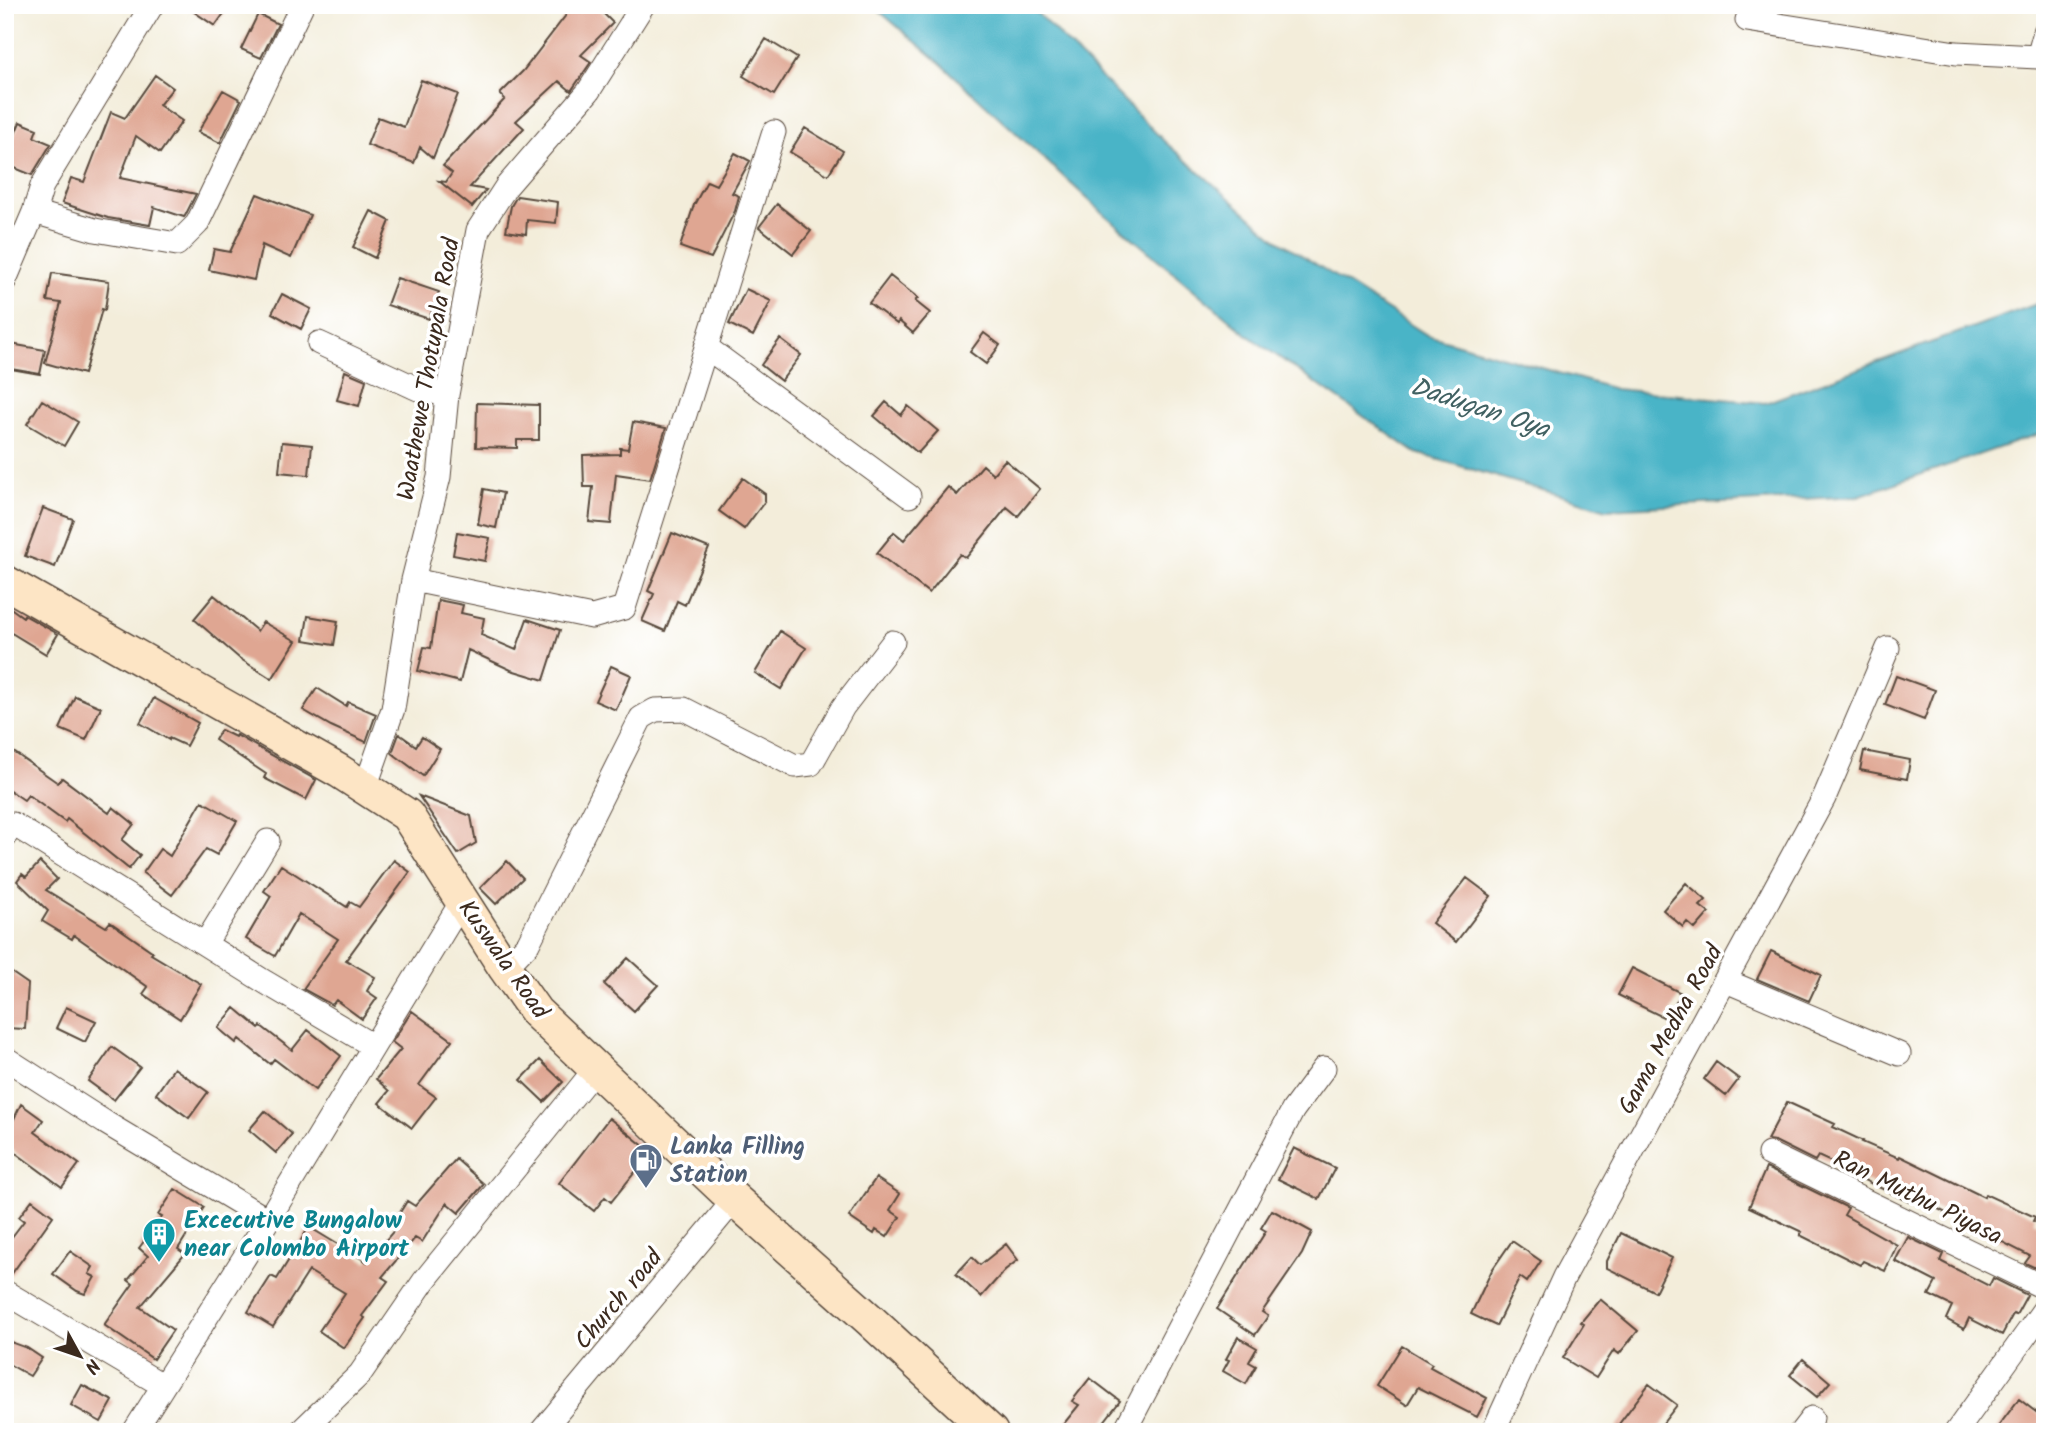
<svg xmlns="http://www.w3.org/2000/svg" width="2050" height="1437" font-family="Kalam,sans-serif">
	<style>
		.water { fill: #49b4c7; stroke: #426f72; stroke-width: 2 }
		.building { fill: #dfa692 }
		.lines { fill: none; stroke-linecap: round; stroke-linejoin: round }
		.street-casing { stroke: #57473a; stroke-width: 25 }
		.secondary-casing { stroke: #57473a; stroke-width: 36 }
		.street { stroke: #fff; stroke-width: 23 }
		.secondary { stroke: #fde5c5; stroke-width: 33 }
		.labels { text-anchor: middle; stroke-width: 7; stroke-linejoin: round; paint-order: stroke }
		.street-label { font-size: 24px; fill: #3b2a1e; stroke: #fff }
		.service-label { font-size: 24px; font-weight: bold; fill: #4e5e75; stroke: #fff; text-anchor: start }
		.culture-label { font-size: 24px; font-weight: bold; fill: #0d838f; stroke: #fff; text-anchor: start }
		.water-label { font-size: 26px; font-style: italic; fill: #416162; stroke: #fff }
	</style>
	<rect width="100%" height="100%" fill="#fff"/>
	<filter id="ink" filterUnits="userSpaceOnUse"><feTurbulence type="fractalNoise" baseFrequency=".0143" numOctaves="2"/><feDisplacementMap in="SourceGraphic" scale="14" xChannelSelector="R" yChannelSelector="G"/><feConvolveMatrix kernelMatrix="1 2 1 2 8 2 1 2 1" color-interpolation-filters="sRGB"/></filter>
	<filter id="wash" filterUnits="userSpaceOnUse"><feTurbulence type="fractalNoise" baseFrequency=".00686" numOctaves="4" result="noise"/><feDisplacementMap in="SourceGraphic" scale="28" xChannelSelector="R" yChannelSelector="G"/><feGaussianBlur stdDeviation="1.57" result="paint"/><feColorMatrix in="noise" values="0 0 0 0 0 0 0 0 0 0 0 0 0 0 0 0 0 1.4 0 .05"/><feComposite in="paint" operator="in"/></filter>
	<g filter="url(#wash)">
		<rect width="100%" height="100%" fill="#f3edda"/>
		<path class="water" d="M872 5H1029L1165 142 1275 238 1427 335 1615 389 1765 403 2045 301V432L1858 496 1607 509 1416 453 1250 337 1104 214 937 60Z"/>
		<g id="blocks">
			<path class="building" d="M184 5H230L215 26Z
				M557 5H595L613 23 581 55 591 62 571 91 559 81 516 121 524 128 470 187 486 190 472 207 439 181 446 182 452 173 443 166 505 99 500 94 523 71 566 15Z
				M258 14 278 24 261 58 241 49Z
				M766 39 797 58 774 95 743 76Z
				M155 75 173 88 159 105 182 121 160 153 136 136 120 178 196 194 185 216 184 217 154 207 150 225 108 218 62 203 71 178 84 182 111 112 125 118Z
				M421 80 458 94 433 158 420 147 414 163 367 145 378 117 404 127Z
				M223 90 241 100 220 143 198 132Z
				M20 122 37 129 34 137 51 144 32 175 5 164V158Z
				M805 128 843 151 828 175 790 152Z
				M735 153 750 161 732 193 739 196 735 211 711 258 680 247 694 205 707 181 716 185Z
				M257 194 310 215 291 258 262 245 254 280 209 270 214 249 230 252Z
				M517 196 558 202 556 223 527 220 526 234 506 231 511 206Z
				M777 204 811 231 793 254 759 227Z
				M371 211 390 221 375 258 353 247Z
				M52 273 109 281 105 310 102 309 84 374 45 363 61 303 47 301Z
				M890 276 918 298 915 301 930 313 913 333 899 321 897 324 869 303Z
				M397 278 439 292 429 319 387 305Z
				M746 289 771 301 753 336 729 324Z
				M282 294 311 309 301 329 272 313Z
				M984 333 1000 345 986 364 970 352Z
				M780 339 801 355 781 381 761 365Z
				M5 343 45 350 40 374 5 368Z
				M345 371 366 380 359 406 337 400Z
				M42 400 78 422 64 446 27 424Z
				M886 402 901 415 908 406 938 431 918 453 874 416Z
				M477 403 539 405V440H517V448L476 447Z
				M633 422 666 428 650 479 616 474 611 524 589 522 593 487H584L583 455 620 454V448L628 449Z
				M282 442 312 445 309 475 279 472Z
				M1005 460 1040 489 1018 516 1007 507 966 558 960 554 929 593 877 553 894 532 904 540 948 487 957 495 983 465 993 474Z
				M743 478 765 494V501L744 529 719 511Z
				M484 489 503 493 496 528 478 524Z
				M43 508 73 519 55 567 25 556Z
				M457 532 490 538 485 561 453 555Z
				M672 533 709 548 685 605 677 601 665 631 642 621 654 594 648 591Z
				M214 595 257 631 263 622 296 641 272 679 239 658 194 619Z
				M438 600 463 605 461 613 484 618 481 635 516 650 527 619 560 630 544 680 511 670 468 650 460 682 418 671 424 647 431 648Z
				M5 604 23 617 24 615 58 634 46 654 5 629Z
				M308 616 338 621 334 645 304 640Z
				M780 631 806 648 781 689 755 673Z
				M611 666 631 675 616 710 595 701Z
				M1896 676 1935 690 1924 720 1885 705Z
				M317 688 346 706 348 702 376 714 366 742 331 726 303 710Z
				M75 696 101 707 86 740 60 729Z
				M154 698 198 723 186 746 169 738V740L140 723Z
				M221 730 235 737 236 735 316 780 306 800 264 778 266 774 215 740Z
				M399 734 416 746 422 737 440 749 423 776 392 753Z
				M5 746 58 783 62 778 109 813 113 807 134 824 122 840 140 855 129 869 67 819 65 822 28 795 24 800 5 787Z
				M1864 751 1910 760 1907 779 1860 770Z
				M419 796 471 816 476 843 458 854Z
				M202 801 237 821 217 855 206 849 172 895 143 873 160 849 170 856Z
				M394 860 410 872 346 960 375 977 367 991 377 998 362 1019 336 1000 332 1005 303 989 338 939 299 914 275 956 246 939 271 896 264 891 281 865 347 907 350 902 359 907Z
				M507 861 523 878 496 904 480 888Z
				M40 862 57 879 46 890 106 927 110 922 153 952 151 954 201 984 180 1019 143 994 148 987 74 935 72 939 42 921 48 911 17 881 22 874 26 877Z
				M1467 878 1491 896 1456 942 1432 923Z
				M1686 883 1706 900 1700 906 1709 913 1695 929 1687 922 1683 927 1663 910Z
				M1771 951 1821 975 1809 1001 1757 979Z
				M628 958 658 985 634 1011 604 984Z
				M5 968 28 984 25 1029 5 1028Z
				M1632 968 1681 993 1667 1019 1618 995Z
				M66 1007 96 1021 85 1042 56 1028Z
				M235 1008 259 1028 261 1026 292 1050 308 1030 341 1056 315 1090 274 1059 270 1064 239 1039 236 1043 218 1028Z
				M412 1011 452 1040 419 1085 436 1097 412 1128 379 1103 389 1091 376 1079 401 1049 392 1042Z
				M112 1047 140 1067 114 1100 88 1081Z
				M540 1060 563 1082 544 1102 521 1080Z
				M1716 1062 1739 1079 1726 1096 1704 1079Z
				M174 1068 208 1092 189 1118 156 1094Z
				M1787 1102 1835 1124 1833 1127 1863 1141 1862 1142 1899 1158 1900 1156 1984 1197 1985 1194 2035 1217 2033 1221 2045 1226V1262L2040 1270 2025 1263 2030 1256 1913 1196 1909 1202 1856 1176 1857 1174 1818 1156 1815 1161 1775 1141 1767 1140Z
				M21 1104 43 1120 35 1132 79 1164 62 1187 5 1145V1138Z
				M265 1111 292 1134 276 1153 249 1130Z
				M609 1118 651 1152 611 1202 605 1197 594 1211 559 1183Z
				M1294 1148 1335 1168 1319 1199 1278 1179Z
				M456 1159 484 1184 459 1213 447 1203 422 1242 415 1238 382 1277 388 1281 362 1316 365 1318 344 1348 319 1331 345 1293 309 1271 273 1327 248 1312 271 1276 277 1279 309 1227 367 1262 397 1227 393 1224 407 1201 415 1206Z
				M1766 1168 1848 1208 1844 1215 1897 1245 1885 1271 1863 1261 1860 1265 1800 1235 1802 1232 1749 1207Z
				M876 1178 900 1194 890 1210 900 1217 887 1237 876 1230 874 1234 849 1217Z
				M175 1189 204 1207 178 1249 185 1254 140 1307 173 1330 153 1359 104 1325 133 1284 128 1280 148 1256 139 1248 162 1217 158 1215Z
				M32 1200 53 1216 8 1279 5 1278V1246L24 1221 19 1217Z
				M1272 1210 1312 1232 1302 1254 1262 1312 1268 1316 1255 1335 1217 1309 1266 1231 1261 1228Z
				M1621 1233 1672 1258 1655 1292 1607 1268V1261Z
				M1908 1237 1943 1254 1940 1261 1989 1286 1993 1278 2027 1295 2016 1315 2013 1314 2002 1335 1969 1318 1964 1329 1946 1319 1952 1306 1929 1295 1936 1282 1895 1261Z
				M1512 1241 1541 1261 1527 1282 1520 1277 1496 1326 1471 1314 1492 1270Z
				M1006 1244 1018 1260 1005 1270 981 1297 956 1274 972 1257 980 1265Z
				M70 1251 93 1267 89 1274 95 1277 85 1294 77 1291 53 1274Z
				M1600 1299 1638 1331 1619 1354 1614 1350 1596 1378 1563 1358 1584 1324 1581 1322Z
				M1238 1337 1257 1348 1249 1362 1256 1366 1246 1384 1223 1371 1229 1360 1226 1359Z
				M5 1340 27 1348 42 1358 30 1376 5 1362Z
				M1402 1346 1432 1364 1430 1367 1487 1398 1477 1417 1418 1387 1407 1405 1377 1386Z
				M1803 1359 1830 1382 1817 1397 1790 1375Z
				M1090 1378 1120 1401 1096 1432H1057L1079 1405 1072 1401Z
				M1649 1384 1677 1405 1656 1432H1613Z
				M82 1385 113 1401 101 1422 71 1405Z
				M2019 1399 2045 1419V1422L2037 1432H1994Z"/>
		</g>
	</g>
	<g filter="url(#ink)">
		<use href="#blocks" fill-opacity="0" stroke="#57473a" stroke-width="2"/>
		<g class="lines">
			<defs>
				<path id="street" d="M1747 20 1956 53 2038 57 2045 32
					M34 212 42 186 152 5
					M5 280 34 212 95 230 177 244 197 224 302 5
					M319 343 418 389 447 395
					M706 347 909 496
					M413 580 592 617 624 608 774 132
					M365 788 393 709 413 580 439 477 447 395 478 230 506 187 588 92 643 5
					M5 836 13 824 265 982 373 1046
					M205 944 268 841
					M505 968 528 944 641 718 655 710 684 709 795 766 811 764 843 707 893 642
					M1726 981 1899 1054
					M5 1058 106 1123 268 1220
					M1769 1154 2045 1288
					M5 1292 162 1385
					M134 1432 268 1220 462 901
					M300 1432 360 1374 424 1281 596 1068
					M541 1432 735 1199
					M1124 1432 1293 1110 1324 1068
					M1493 1432 1564 1277 1824 798 1888 648
					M1801 1432 1812 1418
					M1956 1432 2045 1308"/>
				<path id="secondary" d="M5 582 339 771 407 815 505 968 536 1012 724 1190 870 1320 991 1432"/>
			</defs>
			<use href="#street" class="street-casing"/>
			<use href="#secondary" class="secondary-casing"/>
			<use href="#street" class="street"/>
			<use href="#secondary" class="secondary"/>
		</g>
	</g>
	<defs>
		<symbol id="fuel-pin" viewBox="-11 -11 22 30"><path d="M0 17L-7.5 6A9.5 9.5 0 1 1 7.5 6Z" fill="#5c6f8a" stroke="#fff"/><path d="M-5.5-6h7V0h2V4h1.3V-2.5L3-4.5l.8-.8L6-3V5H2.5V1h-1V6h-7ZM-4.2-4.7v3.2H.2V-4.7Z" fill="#fff"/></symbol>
		<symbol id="building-pin" viewBox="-11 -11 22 30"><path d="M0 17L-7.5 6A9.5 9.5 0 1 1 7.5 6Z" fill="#0f9aa8" stroke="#fff"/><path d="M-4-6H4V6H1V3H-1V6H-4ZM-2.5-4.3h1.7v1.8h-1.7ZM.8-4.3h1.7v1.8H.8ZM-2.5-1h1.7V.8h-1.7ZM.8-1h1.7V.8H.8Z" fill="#fff"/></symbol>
	</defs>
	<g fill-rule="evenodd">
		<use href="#fuel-pin" x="627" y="1141" width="38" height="52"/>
		<use href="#building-pin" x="140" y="1215" width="38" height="52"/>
	</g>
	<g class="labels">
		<g class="street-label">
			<text transform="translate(428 369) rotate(-80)" y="8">Waathewe Thotupala Road</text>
			<text transform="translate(504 959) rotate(55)" y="8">Kuswala Road</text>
			<text transform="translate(1670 1029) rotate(-61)" y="8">Gama Medha Road</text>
			<text transform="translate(1918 1197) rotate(26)" y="8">Ran Muthu Piyasa</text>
			<text transform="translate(618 1299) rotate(-50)" y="8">Church road</text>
		</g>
		<g class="service-label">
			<text x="670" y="1154">Lanka Filling<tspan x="670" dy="28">Station</tspan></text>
		</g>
		<g class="culture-label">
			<text x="184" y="1228">Excecutive Bungalow<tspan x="184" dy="28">near Colombo Airport</tspan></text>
		</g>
		<g class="water-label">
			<text transform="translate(1480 407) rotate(18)" y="9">Dadugan Oya</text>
		</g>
	</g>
	<rect width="2050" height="1437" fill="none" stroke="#fff" stroke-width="28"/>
	<g transform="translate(80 1356) rotate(130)" stroke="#ffffff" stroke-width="5" paint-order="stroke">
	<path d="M0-5L12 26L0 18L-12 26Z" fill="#3b2a1e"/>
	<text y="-10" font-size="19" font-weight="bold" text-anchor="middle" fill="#3b2a1e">N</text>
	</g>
</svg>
